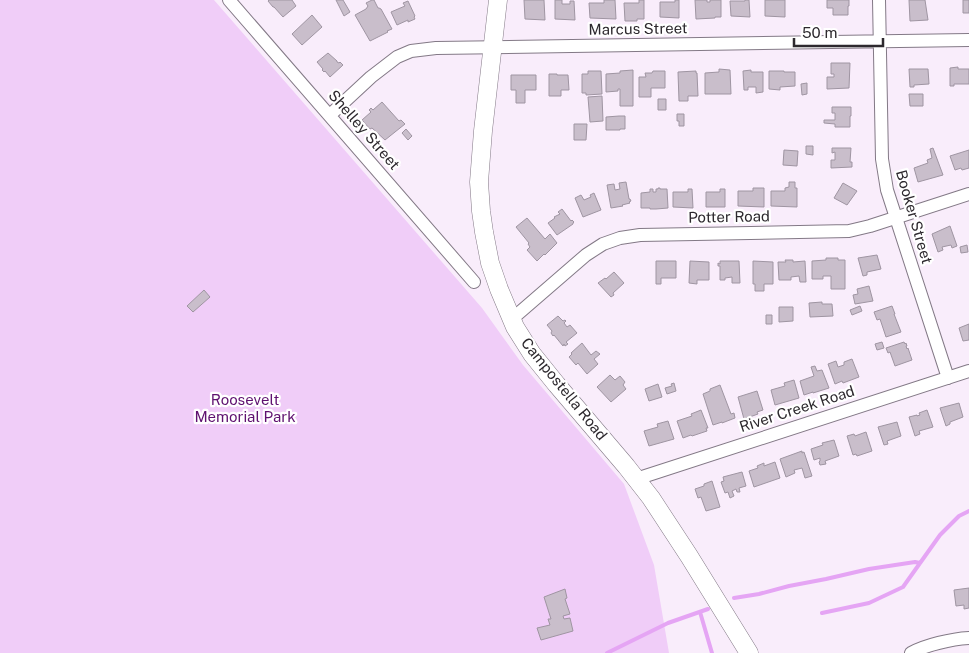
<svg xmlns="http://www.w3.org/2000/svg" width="969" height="653" font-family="'Public Sans',sans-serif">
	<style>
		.green { fill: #f0cdf8 }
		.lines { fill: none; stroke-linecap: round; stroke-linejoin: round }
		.stream { stroke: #e5a5f4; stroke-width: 4 }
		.building { fill: #c9becb; stroke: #9f95a2 }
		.minor-casing { stroke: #837986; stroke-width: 14 }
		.secondary-casing { stroke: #837986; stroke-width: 19 }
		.minor { stroke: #fff; stroke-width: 12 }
		.secondary { stroke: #fff; stroke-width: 18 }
		.labels { text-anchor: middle; stroke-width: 4.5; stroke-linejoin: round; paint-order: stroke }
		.street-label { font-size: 15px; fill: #2d292e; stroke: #fff }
		.park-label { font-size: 15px; fill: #5f1170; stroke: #fff }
	</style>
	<rect width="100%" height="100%" fill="#f9edfb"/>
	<path class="green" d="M0 0H214L482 308 523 365 624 484 654 565 669 653H0Z"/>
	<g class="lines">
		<path class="stream" d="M734 598 759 594 789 586 826 579 869 569 915 562 920 563
			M700 612 712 653
			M822 613 869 603 903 587 940 535 959 516 969 511
			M607 653 668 623 708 609"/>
	</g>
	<path class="building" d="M269 0H292L296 6 283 17 274 7H273L268 1Z
		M336 0H343L350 12 344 16Z
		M372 0H374L378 8H379L381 9 392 29 387 31 388 32 370 41 355 15 366 9 368 6 366 3Z
		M524 0H544L545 20 525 19Z
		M555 0H562V4H570V1H574L575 20 555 19Z
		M604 0H615L616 19 590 18 589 3H604Z
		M639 0H644V19H637V21H625L624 3H639Z
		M675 0H679V18L660 17V2H675Z
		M695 0H707V2H710V0H721V17H715V18L696 19Z
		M745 0H749L750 17 731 16 730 1H745Z
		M765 0H785V17L765 16Z
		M827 0H849V6H848V15H833V8H827Z
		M909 0H925L928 20 910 21Z
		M963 0H969V13H963Z
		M408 1 415 16 414 17 415 19 408 22V20L397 25 391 12 405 6 403 3Z
		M312 15 322 27 302 45 292 34Z
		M328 53 337 61V62L339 63 340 62 343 65 330 77 325 71 324 72 322 70 323 69 317 62Z
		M831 63H850L849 88 827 89V77H834V74H831Z
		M958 67V69H969V84H954V86H950V68Z
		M719 69 730 70 731 94H705V73L719 72Z
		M909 69H928L929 84 914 85V87H910Z
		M633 70V106H620V89H618V91L606 92V74L620 73V71Z
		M751 70V72H763V92L756 93V87H748V90H744L743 71Z
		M588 71H601L602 94 586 95V93H582V74H588Z
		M653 71H665V88H651V97H639V77H646L645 73H652Z
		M696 71V73H697L698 96H688V101H679L678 72Z
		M769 71H784V72H795V86L780 87V90L769 89Z
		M549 74H557V75H568L569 90H561V96H549Z
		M511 75H536V90H525V103H516V90H511Z
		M807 83V94L802 95 801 84Z
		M909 94H923V106H910Z
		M602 96 603 121 590 122 588 97Z
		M658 99H666V110H658Z
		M382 102 399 121 401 120 405 124 385 140 372 128 370 129 362 120 371 112 369 110 371 108 373 110Z
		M832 107H851V116H850V127H835V124L824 123V120H835V113H832Z
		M677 114H684V126H679V121H677Z
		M619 116H625V129H620V130H606V117Z
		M574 124H587L586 140H574Z
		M406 129 412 136 408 140 402 133Z
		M806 146H813V155L806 154Z
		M832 148H851L850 162H852V167L831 168V160H835V152L832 153Z
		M933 148 943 175 918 182 914 168 928 163 927 160 932 158 930 149Z
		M784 150 798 151 797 166 783 165Z
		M969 150V168L962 170 961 168 955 170 950 156Z
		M626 182 629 199H630L631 201 629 202 630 203 622 205 623 206 611 208 607 185 614 184 615 190 620 189 619 183Z
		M789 182H795V188H797V207L771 206V191H785V188L789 187Z
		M843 183 857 191 847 205 834 198Z
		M658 188H660V189H667L668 208 656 209H650V208H641V193L650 192V189H653V192H656V189H658Z
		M753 188H764V207L738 206V191H753Z
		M688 189H692L693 208 673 207V192H688Z
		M720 189H725V207H706V192H720Z
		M594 193 601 210 583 217 575 198 581 195 584 200 591 197 590 195Z
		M562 209 571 221 572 220 574 222 573 223V224L557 235 548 223 555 218 554 217 560 214 558 212Z
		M527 218 545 239 550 234 557 243 545 255 544 254 537 261 527 250 530 247 528 244 529 243 516 227Z
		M950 226 957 246 952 248 951 245 942 247 943 250 938 252 932 234Z
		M967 245 968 252 961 253 960 247Z
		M877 255 881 269 867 272V275L863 276 858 258Z
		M826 258H838V260H845V289H831V276H823V279H812V261L826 260Z
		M785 260H793V262L805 261 806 282H800L799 276 791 277V280H779L778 262H786Z
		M656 261H676V278H661V284H656Z
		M690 261 709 262V280H697V284L689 283Z
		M720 261H739L740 283H732V277L725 278V280H720V266H718V263L720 264Z
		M753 261 773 262V284H764V291H755V284H753Z
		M614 272 624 283 613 293 614 295 611 297 598 283 605 278 606 279Z
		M869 286 873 301 855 304 853 295 858 294 857 289Z
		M204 290 210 297 193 312 187 306Z
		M822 302V304H832L833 316 810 317 809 303Z
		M860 306 862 311 852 315 850 310Z
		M892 306 895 314H894L901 332 886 337 880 319 877 320 874 312Z
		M779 307H793V321L779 322Z
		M766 315H772V324H766Z
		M558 316 563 321 565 320 566 321 564 323 567 327 570 325 577 333 566 342 568 344 565 346 564 344 563 346 554 335 553 336 551 333 552 331 547 325Z
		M969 324V340L963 341 959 328Z
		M882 342 884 348 877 350 875 344Z
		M904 342 905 344 906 343 907 346H906L907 349 908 348 912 360 895 366 890 352 888 353 886 348Z
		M582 343 591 355 596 351 600 354 594 359 598 364 587 374 578 363 576 365 569 357 572 354 571 353Z
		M852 359 859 377 843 383 842 381 835 384 828 364 836 361 838 367 844 365V362Z
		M815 366 817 371 822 370 829 388 813 393V392L804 395 800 381 814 376 811 367Z
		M610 375 615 380 620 376 625 382 623 385 626 389 611 402 597 387Z
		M794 380 799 398 775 405 771 390 785 386 784 383Z
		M674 383 676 391 667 394 665 388 672 386 671 384Z
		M658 384 662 397 649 401 645 389Z
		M720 385 731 414 734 413 735 418 722 423V422L713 425 703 394 710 391V389Z
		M757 391 763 410 757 412 758 414 744 419 738 397Z
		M959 403 963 417 950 422V424L946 426 940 408Z
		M701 410 708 428H706L707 431 692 436 691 435 683 438 677 421 692 416 691 414Z
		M927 410 933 427 919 431 920 434 915 436 909 417 917 415V416L920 415 919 413Z
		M668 421 674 439 649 446 644 431 658 427 657 424Z
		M897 422 901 436 887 441 888 444 884 445 878 427Z
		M866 432 872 451 857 456 856 454 853 455 847 436 854 434 855 436Z
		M834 440 839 456 825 461 826 464 820 465 819 462 820 461V458L814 460 811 449 823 445 822 443Z
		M802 451V453L804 452 812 476 805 478 802 468 794 470 795 473 786 477 780 459Z
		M775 462 780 478 754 487 749 471 758 468 757 466 764 463V466Z
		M742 472 746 486 739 488 740 492H737L736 489 732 491 734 496 730 498 728 492 725 493 721 482 724 481 723 477Z
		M712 481 720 507 706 511 701 497 698 498 695 489 704 486V484Z
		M969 588V608L964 609V605L956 606 954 590Z
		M565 589 567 598 565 599 570 614 563 616 564 619 570 618 573 631 541 640 537 628 550 625 548 619H551L544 597Z"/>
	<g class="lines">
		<defs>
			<path id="minor" d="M229 0 474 282
				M879 0 882 159 887 190 948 378
				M330 115 371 77 397 57 411 51 436 48 969 40
				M512 319 586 255 603 244 620 238 640 235 849 231 870 226 969 194
				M636 479 969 371
				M911 653C926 645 951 639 969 638"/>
			<path id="secondary" d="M498 0 483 131 479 182 481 211 484 232 490 263 499 289 515 327 532 354 557 385 626 466 651 498 689 556 749 653"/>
		</defs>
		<use href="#minor" class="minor-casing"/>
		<use href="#secondary" class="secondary-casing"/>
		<use href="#minor" class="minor"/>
		<use href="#secondary" class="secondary"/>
	</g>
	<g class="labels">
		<g class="street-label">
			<text transform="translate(638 29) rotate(-1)" y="5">Marcus Street</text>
			<text transform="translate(364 130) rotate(49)" y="5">Shelley Street</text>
			<text transform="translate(729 217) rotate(-1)" y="5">Potter Road</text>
			<text transform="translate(914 217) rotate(74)" y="5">Booker Street</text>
			<text transform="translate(564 389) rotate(51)" y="5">Campostella Road</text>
			<text transform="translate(797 409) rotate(-18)" y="5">River Creek Road</text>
		</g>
		<g class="park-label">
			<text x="245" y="405">Roosevelt<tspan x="245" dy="17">Memorial Park</tspan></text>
		</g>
	</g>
	<path d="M794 38v8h89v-8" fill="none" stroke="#2d292e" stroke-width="2.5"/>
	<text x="802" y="38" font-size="15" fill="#2d292e" stroke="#ffffff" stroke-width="4" paint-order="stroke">50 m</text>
</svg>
